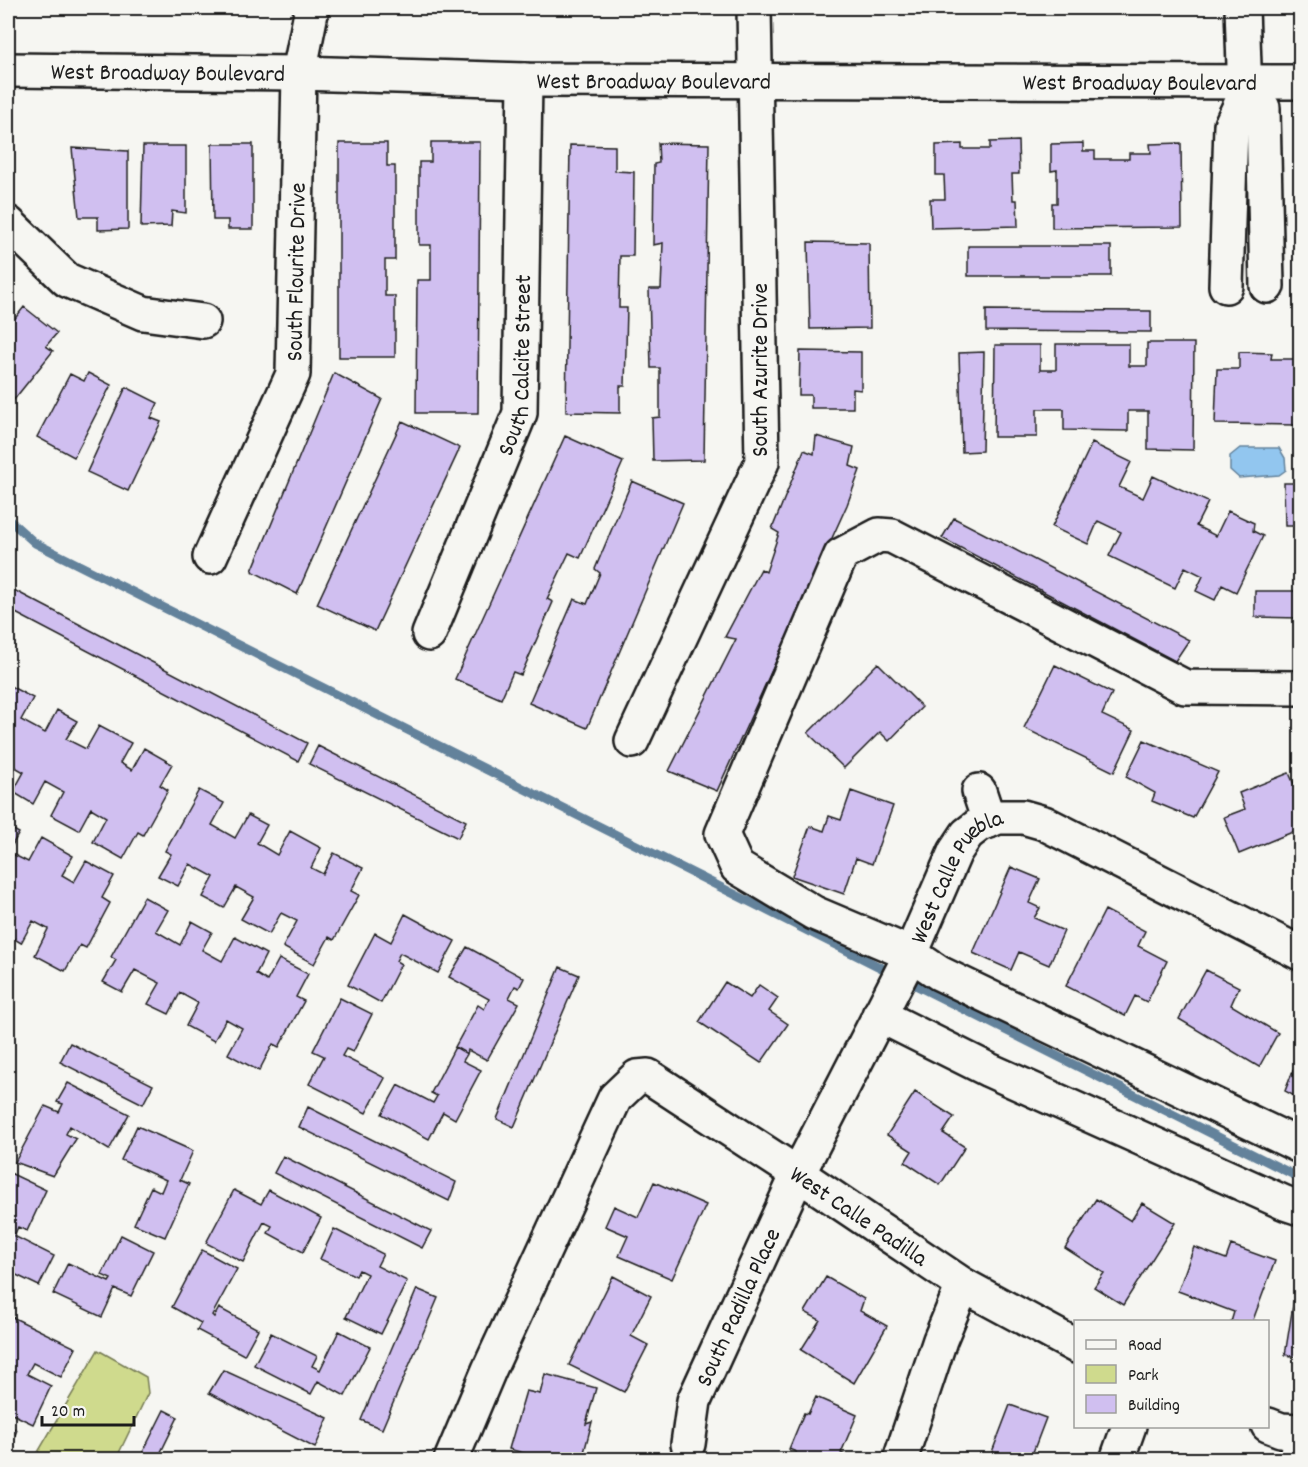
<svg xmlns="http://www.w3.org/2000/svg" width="1308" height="1467" font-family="Dekko,sans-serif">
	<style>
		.green { fill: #cfda8d; stroke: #767b54; stroke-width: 1.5 }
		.water { fill: #92c6ef; stroke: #63829b; stroke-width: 1.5 }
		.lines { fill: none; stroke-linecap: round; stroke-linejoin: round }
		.stream { stroke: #63829b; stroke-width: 9 }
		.building { fill: #d0bff0; stroke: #1c1c1c; stroke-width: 1.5 }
		.minor-casing { stroke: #1c1c1c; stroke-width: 38 }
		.minor { stroke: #f6f6f2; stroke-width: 33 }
		.labels { text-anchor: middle; stroke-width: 4.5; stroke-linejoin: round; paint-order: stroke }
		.street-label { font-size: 24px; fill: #1c1c1c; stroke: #f6f6f2 }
	</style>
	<rect width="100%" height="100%" fill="#f6f6f2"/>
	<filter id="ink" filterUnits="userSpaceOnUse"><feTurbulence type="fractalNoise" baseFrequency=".0167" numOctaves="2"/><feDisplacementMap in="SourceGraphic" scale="12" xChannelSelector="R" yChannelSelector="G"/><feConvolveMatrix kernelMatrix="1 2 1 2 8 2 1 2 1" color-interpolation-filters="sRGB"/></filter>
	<g filter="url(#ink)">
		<path class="green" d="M98 1350 146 1377 148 1393 116 1459H34Z"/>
		<path class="water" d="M1240 448H1279L1285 458 1286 470 1279 475 1239 478 1230 470V456Z"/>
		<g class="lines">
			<path class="stream" d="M8 519 35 543 1300 1178"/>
		</g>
		<path class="building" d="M1018 141 1019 174H1012L1013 200H1017L1018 226 931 228 930 199H945L944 175H936V145L962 144V149H990V142Z
			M431 142H480L478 413H416L417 280H431V245H419V162H431Z
			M339 143H387V166H395V260H385V296H395V357H339Z
			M658 143 709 144 704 460 653 461 652 418 660 417V368H651L649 289H661L663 243 653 245 654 164 659 163Z
			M1083 143V151H1095V159H1129V153H1151L1150 144 1181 143 1182 227 1052 228V203H1057V170L1051 171V144Z
			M212 144H253V229H228V220H213Z
			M570 145 615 146V171L634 172 633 256H620L619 308H627L625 386H620V413L566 412Z
			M143 146H186V213L172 211 171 226 141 227Z
			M72 148 128 151V229L98 230V217H79Z
			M808 242 869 243 870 328 810 329Z
			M968 246H1111V276H968Z
			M24 307 57 333 46 346 53 351 8 407V327Z
			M986 310 1151 311V332L986 331Z
			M1147 343H1194L1193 450 1148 449V411H1128V431L1064 430V409H1037V437H994L995 345H1040V370H1056V344H1129V366H1147Z
			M800 351 861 352V390L853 389V408H811V395H799Z
			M984 352 982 451 962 452 959 353Z
			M1239 352 1272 353 1271 359H1298L1300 409H1296V425L1215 424 1217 369H1239Z
			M88 373 111 385 74 457 37 437 70 374 84 381Z
			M334 373 382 399 297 594 252 571Z
			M126 387 158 403 151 418 161 422 128 491 87 472Z
			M402 421 460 448 375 631 317 604Z
			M565 436 623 462 580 558 569 553 547 599 553 602 521 675 513 672 501 699 455 679Z
			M816 436 854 447 850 466 860 470 847 505 717 791 669 771 736 639 725 637 761 569 766 572 779 533 772 529 804 450 814 454Z
			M1092 443 1131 462 1119 487 1143 498 1153 476 1208 502 1196 526 1216 536 1228 511 1254 523 1253 531 1263 536 1236 592 1222 585 1215 600 1196 591 1203 576 1185 567 1175 588 1109 556 1121 532 1098 521 1088 544 1052 527Z
			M632 481 683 503 587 728 529 703 574 599 587 604 600 573 595 569Z
			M1284 483H1300V526H1285Z
			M954 518 1189 640 1175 661 942 538Z
			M1295 538H1300V575H1295Z
			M8 587 307 743 298 761 8 609Z
			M1255 591H1300V618L1255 617Z
			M878 663 922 707 889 741 880 732 844 768 808 733Z
			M1055 665 1112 693 1102 715 1134 730 1114 772 1024 728Z
			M8 685 33 698 21 720 45 733 57 710 77 721 66 739 86 749 99 726 131 743 120 763 132 770 144 748 172 764 160 785 168 790 143 835 138 832 123 859 93 842 106 817 91 808 79 830 51 815 63 792 45 782 33 804 13 792 24 772 8 763Z
			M1144 740 1218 772 1193 818 1152 801 1155 793 1126 777Z
			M318 746 466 821 458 838 309 764Z
			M1289 773 1294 784 1300 781V829L1239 854 1224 817 1245 809 1239 793Z
			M199 790 224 803 212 825 235 838 248 815 267 825 257 843 277 855 290 831 321 848 311 868 323 874 334 853 363 868 351 891 359 895 334 940 329 937 314 964 283 947 297 921 281 913 269 934 241 919 254 897 236 887 224 908 203 897 214 877 190 864 178 886 158 876 171 854 165 851Z
			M851 791 893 806 872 864 856 858 844 894 792 876 810 826 824 831 829 816 841 820Z
			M8 827 19 833 8 852 28 862 41 838 73 856 62 875 74 882 86 861 114 876 102 898 110 903 86 948 80 945 65 971 35 955 48 929 33 921 21 943 8 935Z
			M1011 867 1040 879 1029 903 1040 908 1034 918 1064 931 1049 965 1019 952 1011 970 973 953Z
			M144 897 168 910 156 931 180 945 192 921 212 932 202 950 222 961 235 937 266 954 256 974 267 981 279 959 308 974 296 997 304 1001 279 1047 273 1044 259 1071 228 1054 242 1028 226 1019 214 1041 186 1026 198 1003 180 993 169 1014 148 1004 160 983 135 970 122 992 103 982 116 960 111 957Z
			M1105 910 1145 931 1138 946 1167 961 1147 1002 1135 996 1125 1016 1066 986Z
			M405 914 455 941 438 973 400 953 396 961 401 964 381 1003 348 985 375 933 391 942Z
			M467 947 524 978 519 988 515 986 509 998 519 1003 487 1060 468 1050 467 1054 455 1047 478 1005 484 1009 489 999 449 977Z
			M560 967 579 975 514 1127 497 1119Z
			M1206 970 1239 987 1231 1005 1278 1033 1259 1067 1179 1019Z
			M725 982 750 998 759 985 778 998 769 1011 788 1024 761 1063 699 1022Z
			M340 998 372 1014 353 1052 346 1049 342 1056 385 1078 366 1113 309 1084 324 1056 313 1051Z
			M70 1043 153 1085 143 1104 60 1062Z
			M455 1047 467 1054 463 1061 481 1070 455 1119 443 1112 429 1139 382 1114 398 1085 433 1103 437 1096 431 1093Z
			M1300 1053V1099L1285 1091Z
			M68 1083 129 1114 109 1150 70 1126 66 1134 76 1139 53 1176 15 1162 45 1106 59 1112 63 1104 57 1102Z
			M915 1092 954 1117 943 1133 965 1147 940 1185 905 1162 912 1151 887 1135Z
			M308 1107 456 1182 449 1201 299 1127Z
			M137 1126 193 1151 180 1180 189 1184 165 1237 134 1224 151 1187 161 1192 166 1180 121 1160Z
			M283 1156 431 1231 422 1248 274 1173Z
			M10 1173 46 1190 27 1231 18 1227 14 1236 54 1256 39 1286 8 1271V1178Z
			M654 1182 706 1205 672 1279 619 1256 628 1236 605 1226 614 1206 638 1217Z
			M234 1190 261 1204 269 1190 321 1218 303 1252 268 1233 272 1226 264 1222 243 1262 206 1243Z
			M1096 1199 1131 1221 1142 1203 1175 1223 1123 1305 1094 1287 1104 1273 1065 1248Z
			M334 1229 383 1254 377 1266 407 1281 381 1334 346 1317 367 1274 359 1270 356 1276 320 1259Z
			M121 1235 153 1251 131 1296 115 1289 102 1317 53 1294 68 1263 109 1282 111 1279 102 1275Z
			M1231 1245 1275 1261 1253 1320 1258 1322H1231L1234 1312 1178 1291 1194 1247 1226 1259Z
			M202 1250 237 1269 212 1315 214 1317 219 1308 258 1329 244 1355 197 1330 201 1323 172 1307Z
			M1299 1268H1300V1357L1285 1355Z
			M613 1276 651 1296 631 1336 648 1345 624 1392 569 1365Z
			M826 1277 864 1299 860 1311 887 1326 854 1383 801 1350 820 1320 805 1312Z
			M417 1289 438 1298 382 1429 361 1420Z
			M8 1315 76 1348 61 1377 33 1363 27 1374 51 1386 33 1424 8 1412Z
			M339 1331 370 1347 345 1396 318 1381 311 1394 254 1365 271 1333 317 1356 312 1366 320 1370Z
			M223 1370 328 1418 315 1448 209 1393Z
			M545 1374 596 1388 586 1424 592 1422 582 1460H549L509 1449 526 1391 540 1394Z
			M816 1397 857 1415 841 1453 855 1460H793L796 1452 789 1449 804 1413 808 1414Z
			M1010 1405 1046 1418 1030 1460H989Z
			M164 1410 178 1417 157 1460H139Z
			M8 1425 17 1430 8 1451Z"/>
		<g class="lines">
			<defs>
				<g id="minor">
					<path id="s1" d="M8 70 299 73 525 80 1300 82"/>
					<path d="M1245 95 1263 108V111L1267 286"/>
					<path d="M8 223 67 280 143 313 203 321"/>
					<path d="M1226 286 1231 125 1245 95 1242 8"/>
					<path id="s2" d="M210 557 293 374 299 73 312 8"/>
					<path id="s3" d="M429 634 520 413 525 80"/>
					<path d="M1300 688 1185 687 892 536 879 535 841 555 722 834 737 867 814 913 911 954 939 973 1300 1146"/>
					<path d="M632 741 762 462 754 8"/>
					<path d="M979 791 989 821"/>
					<path d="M879 1015 989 1070 1285 1203 1300 1208"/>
					<path d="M1268 1425 1281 1430 1300 1431"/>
					<path id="s4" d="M688 1444 694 1401 798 1174 909 958 955 852 967 834 980 824 998 817H1023L1044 823 1300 953"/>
					<path id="s5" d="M451 1460 489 1370 615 1098 637 1077 648 1076 798 1174 963 1285 1076 1346"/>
					<path d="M900 1460 940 1340 963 1285"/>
					<path d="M1117 1460 1129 1426"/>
					<path d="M1295 1460 1300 1441"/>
				</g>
			</defs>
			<use href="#minor" class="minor-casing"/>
			<use href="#minor" class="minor"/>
		</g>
	</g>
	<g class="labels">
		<g class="street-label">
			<text dy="8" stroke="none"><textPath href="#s1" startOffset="160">West Broadway Boulevard</textPath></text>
			<text dy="8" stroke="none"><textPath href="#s1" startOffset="646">West Broadway Boulevard</textPath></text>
			<text dy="8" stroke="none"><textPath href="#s1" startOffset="1132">West Broadway Boulevard</textPath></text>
			<text dy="8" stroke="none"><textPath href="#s2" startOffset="303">South Flourite Drive</textPath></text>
			<text dy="8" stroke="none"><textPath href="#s3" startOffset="286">South Calcite Street</textPath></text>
			<text transform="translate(759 370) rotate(-90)" y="8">South Azurite Drive</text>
			<text dy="8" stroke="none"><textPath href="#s4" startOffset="633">West Calle Puebla</textPath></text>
			<text dy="8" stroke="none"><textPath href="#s5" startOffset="692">West Calle Padilla</textPath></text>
			<text dy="8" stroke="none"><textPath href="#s4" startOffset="147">South Padilla Place</textPath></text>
		</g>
	</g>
	<rect width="1308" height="1467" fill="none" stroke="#f6f6f2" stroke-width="30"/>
	<rect x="15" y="15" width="1278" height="1437" fill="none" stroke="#1c1c1c" stroke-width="2" filter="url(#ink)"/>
	<rect x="1074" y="1320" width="195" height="108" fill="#f6f6f2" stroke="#9f9f9c" stroke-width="1.5"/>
	<rect x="1086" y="1340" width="30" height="9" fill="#f6f6f2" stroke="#9f9f9c" stroke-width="1.5"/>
	<text x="1128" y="1350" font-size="18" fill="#1c1c1c">Road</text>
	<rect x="1086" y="1365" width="30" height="18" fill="#cfda8d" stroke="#9f9f9c" stroke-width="1.5"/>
	<text x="1128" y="1380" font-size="18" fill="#1c1c1c">Park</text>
	<rect x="1086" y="1395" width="30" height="18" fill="#d0bff0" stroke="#9f9f9c" stroke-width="1.5"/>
	<text x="1128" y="1410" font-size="18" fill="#1c1c1c">Building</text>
	<path d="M42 1416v9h92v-9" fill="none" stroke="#1c1c1c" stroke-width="3"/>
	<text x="51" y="1416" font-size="18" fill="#1c1c1c" stroke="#f6f6f2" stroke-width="4.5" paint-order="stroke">20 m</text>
</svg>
